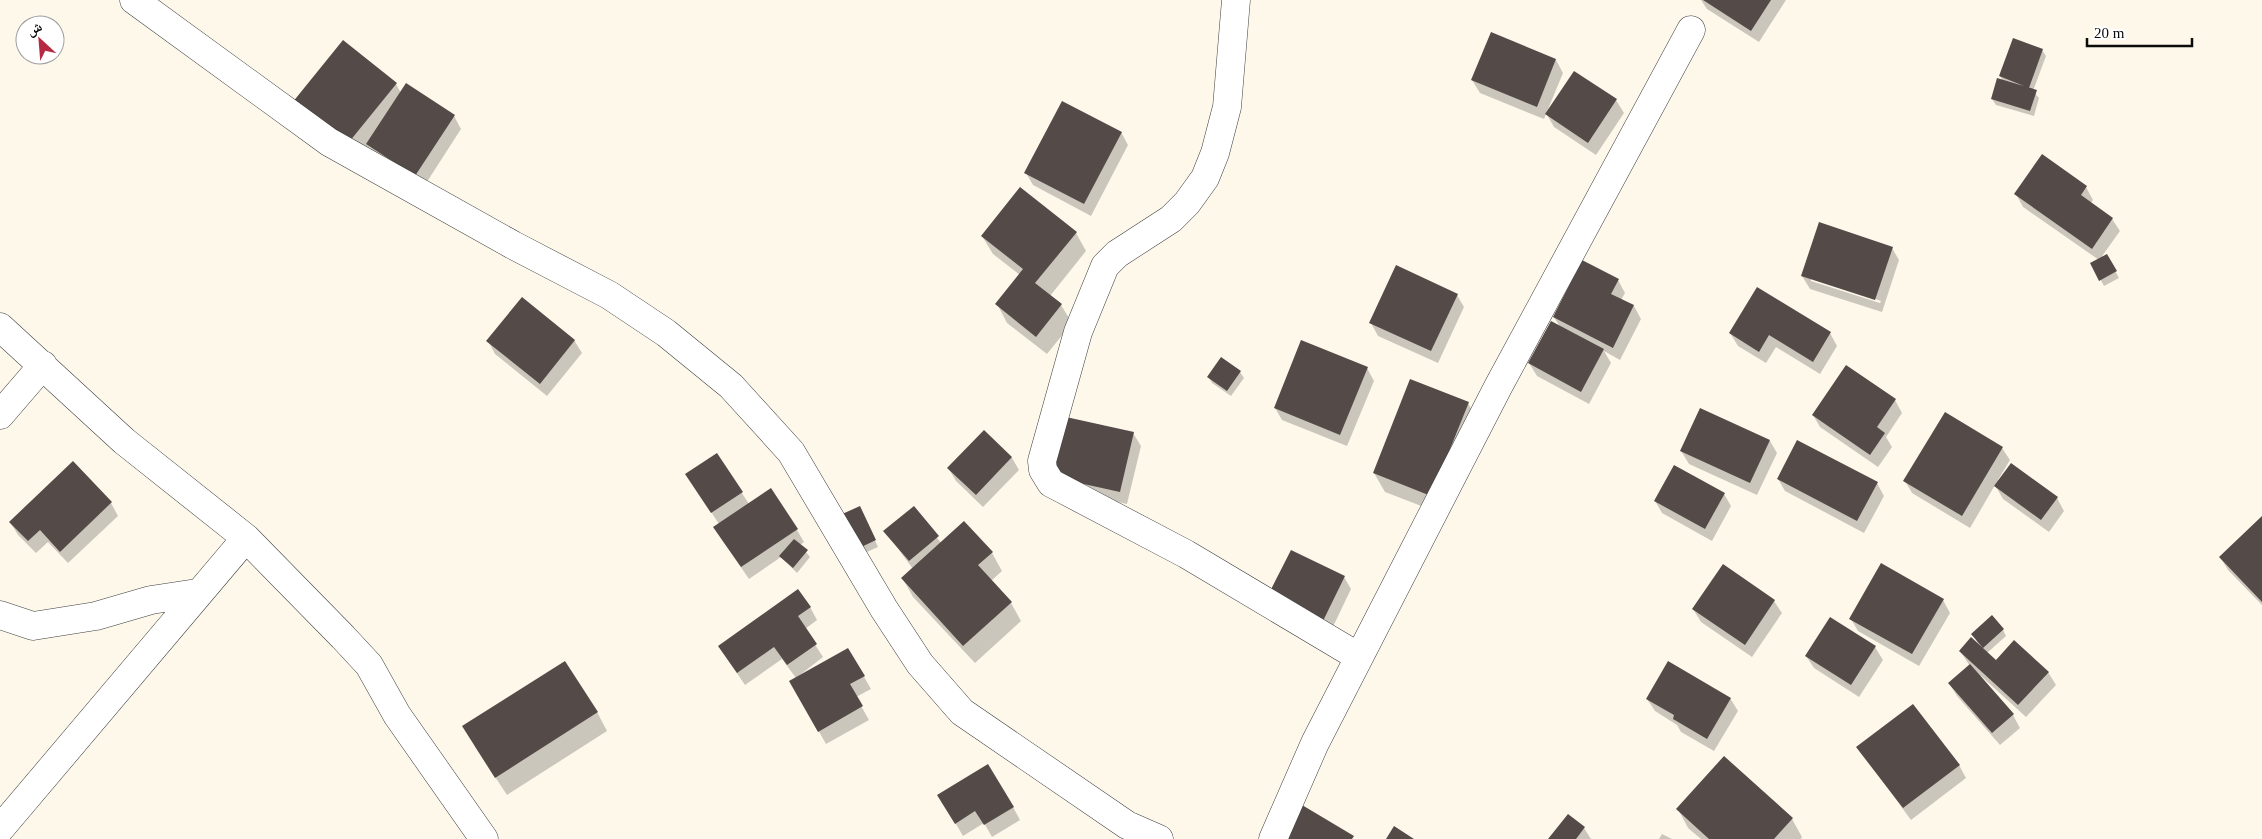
<svg xmlns="http://www.w3.org/2000/svg" width="2262" height="839" font-family="'Times New Roman','Noto Naskh Arabic',serif">
	<style>
		.shadow { fill: #0003; fill-rule: evenodd }
		.building { fill: #544b48 }
		.lines { fill: none; stroke-linecap: round; stroke-linejoin: round }
		.minor-casing { stroke: #3e3e3e; stroke-width: 29 }
		.minor { stroke: #fff; stroke-width: 28 }
	</style>
	<rect width="100%" height="100%" fill="#fef8eb"/>
	<path class="shadow" d="M1701 0H1786L1759 42 1707 9Z
		M1492 34 1556 60 1563 73 1544 119 1480 93 1472 80Z
		M2042 50 2046 56 2033 91 2039 98 2034 116 1996 105 1992 99 2003 81 2000 76Z
		M1574 72 1616 100 1624 113 1596 155 1554 127 1546 113Z
		M396 84 401 93 454 116 461 129 423 188 375 157 370 147 356 164 304 122Z
		M1121 132 1128 145 1091 216 1033 185 1026 173Z
		M2086 187 2093 200 2091 203 2112 219 2120 231 2100 259 2107 256 2119 278 2104 286 2092 264 2099 260 2023 207 2016 194Z
		M1076 233 1086 251 1050 296 1061 305 1072 323 1047 354 1007 323 997 304 1020 275 993 254 982 236Z
		M1892 248 1899 260 1882 312 1810 289 1802 276ZM1811 278 1881 301 1880 303 1811 281Z
		M1618 280 1625 293 1621 300 1634 306 1641 319 1620 360 1604 351 1611 363 1589 404 1537 376 1529 363 1560 327 1554 317Z
		M1457 295 1464 307 1438 363 1378 336 1371 323Z
		M1730 333H1830L1837 346 1820 374 1776 347 1766 363 1738 346Z
		M574 340 582 353 547 396 495 354 488 341Z
		M1367 368 1374 381 1347 446 1282 420 1275 408Z
		M1240 372 1244 378 1231 396 1212 383 1209 377Z
		M1895 400 1902 413 1886 437 1892 447 1878 467 1820 427 1813 415Z
		M1468 403 1478 422 1442 514 1385 492 1374 473Z
		M984 431 1012 458 1019 470 983 507 956 481 949 469Z
		M1133 433 1141 446 1127 504 1061 490Z
		M1770 441 1777 453 1757 495 1689 464 1681 451Z
		M2002 448 2010 460 1998 480 2057 498 2064 511 2049 532 2003 499 1995 485 1970 528 1912 493 1905 481Z
		M717 455 749 504 797 530 804 542 800 545 810 557 797 573 781 557 749 579 722 540 714 527 719 524 694 486Z
		M1778 479 1877 483 1884 496 1864 533 1785 491Z
		M1724 494 1731 506 1712 541 1662 513 1655 501Z
		M111 503 118 516 68 563 48 542 36 553 18 535 10 522Z
		M860 507 878 547 860 555Z
		M914 508 941 543 992 553 1002 571 991 581 1011 603 1021 621 975 663 913 597 903 579 913 569 885 531Z
		M2262 518V605L2228 570 2220 557Z
		M1344 577 1351 589 1329 635 1276 610Z
		M1943 600 1950 613 1919 666 1858 631 1851 619Z
		M1774 601 1782 613 1752 657 1701 622 1693 609Z
		M810 607 817 620 805 629 823 657 796 678 782 659 745 685 719 647Z
		M1830 619 1875 647 1883 660 1859 697 1814 668 1806 656Z
		M2003 630 2006 636 1987 653 1996 662 2048 672 2056 685 2026 717 1981 676 1980 677 2013 715 2020 728 2000 745 1957 696 1949 683 1970 666 1960 651 1979 646 1973 634Z
		M848 649 871 689 856 697 869 720 826 744 791 682Z
		M1730 698 1738 711 1714 751 1681 732 1677 725 1655 711 1647 699Z
		M597 712 607 731 507 795 474 745Z
		M1858 748 1959 765 1966 778 1911 820Z
		M939 795 1013 807 1020 820 992 837 984 823 963 836Z
		M1678 809 1792 819 1802 837 1801 839H1701L1688 828Z
		M1584 828 1591 839H1550Z
		M1662 834 1672 839H1659Z"/>
	<path class="building" d="M1703 0H1771L1751 31Z
		M1491 32 1556 59 1537 107 1471 80Z
		M2013 38 2043 49 2029 88 1999 76Z
		M343 40 397 83 345 147 292 103Z
		M1574 71 1617 99 1588 143 1545 114Z
		M1997 78 2037 90 2030 111 1991 99Z
		M406 83 455 115 415 176 366 144Z
		M1062 101 1122 132 1084 204 1024 173Z
		M2042 154 2087 186 2081 195 2113 218 2092 249 2014 194Z
		M1020 187 1077 232 1035 283 1062 304 1036 337 995 304 1023 269 981 236Z
		M1819 222 1893 247 1875 300 1801 276Z
		M2107 254 2117 271 2099 281 2090 263Z
		M1582 260 1619 279 1611 294 1634 305 1613 348 1553 317Z
		M1396 265 1458 294 1431 351 1369 323Z
		M1757 287 1831 332 1813 362 1769 335 1759 352 1729 333Z
		M522 297 575 340 540 384 486 341Z
		M1551 321 1604 349 1581 392 1528 363Z
		M1301 340 1368 367 1340 435 1274 408Z
		M1221 357 1241 371 1227 391 1207 377Z
		M1846 365 1896 399 1877 427 1885 433 1870 455 1812 415Z
		M1410 379 1469 402 1431 496 1373 473Z
		M1700 408 1770 440 1750 483 1680 451Z
		M1945 412 2003 447 1962 516 1903 481Z
		M1066 417 1134 432 1120 492 1052 477Z
		M984 430 1012 457 976 495 947 468Z
		M1797 440 1878 482 1857 521 1777 479Z
		M717 453 743 492 711 513 685 474Z
		M73 461 112 502 60 552 40 530 28 541 9 522Z
		M2011 463 2058 497 2041 520 1994 486Z
		M1674 465 1725 493 1705 529 1654 501Z
		M771 488 798 529 741 567 713 527Z
		M860 506 876 540 855 550 840 515Z
		M914 506 939 536 909 561 883 531Z
		M2262 516V602L2219 557Z
		M964 521 993 552 978 565 1012 602 963 646 901 578Z
		M794 539 808 550 793 568 779 556Z
		M1291 550 1345 576 1322 623 1267 597Z
		M1881 563 1944 599 1912 654 1849 619Z
		M1723 564 1775 600 1745 645 1692 609Z
		M798 589 811 607 798 616 817 644 787 665 774 647 737 673 718 646Z
		M1992 615 2004 629 1983 648 1971 634Z
		M1830 617 1876 646 1851 685 1805 656Z
		M1971 637 1996 660 2014 640 2049 672 2018 705 1959 651Z
		M848 648 865 676 850 684 863 706 818 732 789 681Z
		M565 661 598 712 495 778 462 726Z
		M1668 661 1731 698 1707 739 1673 719 1674 715 1646 699Z
		M1970 664 2014 714 1992 733 1948 683Z
		M1913 704 1960 765 1903 808 1856 747Z
		M1724 756 1793 818 1774 839H1709L1676 809Z
		M988 764 1014 807 984 825 975 811 955 824 937 795Z
		M1302 805 1354 836 1352 839H1282Z
		M1568 814 1585 827 1576 839H1548Z
		M1394 826 1414 839H1386Z"/>
	<g class="lines">
		<defs>
			<path id="minor" d="M134 0 329 142 513 245 609 295 666 333 731 386 791 452 884 609 920 664 962 712 1127 825 1159 839
				M1236 0 1227 107 1215 153 1205 178 1187 203 1171 219 1117 254 1105 266 1078 332 1042 461 1043 470 1051 483 1186 554 1359 657
				M0 327 124 441 246 538 343 637 369 665 397 715 484 839
				M0 415 43 365
				M0 615 33 626 96 616 151 600 197 593
				M0 829 246 538
				M1273 839 1315 743 1498 387 1691 30"/>
		</defs>
		<use href="#minor" class="minor-casing"/>
		<use href="#minor" class="minor"/>
	</g>
	<g transform="translate(40 40) rotate(334)"><circle r="24" fill="#ffffff" stroke="#9d9d9d"/>
	<path d="M0-4L9 19L0 12L-9 19Z" fill="#b72843"/>
	<text y="-8" font-size="14" font-weight="bold" text-anchor="middle" fill="#0b0b0b">ش</text>
	</g>
	<path d="M2087 38v8h105v-8" fill="none" stroke="#0b0b0b" stroke-width="2.5"/>
	<text x="2094" y="38" font-size="15" fill="#0b0b0b" stroke="#ffffff" stroke-width="4" paint-order="stroke">20 m</text>
</svg>
